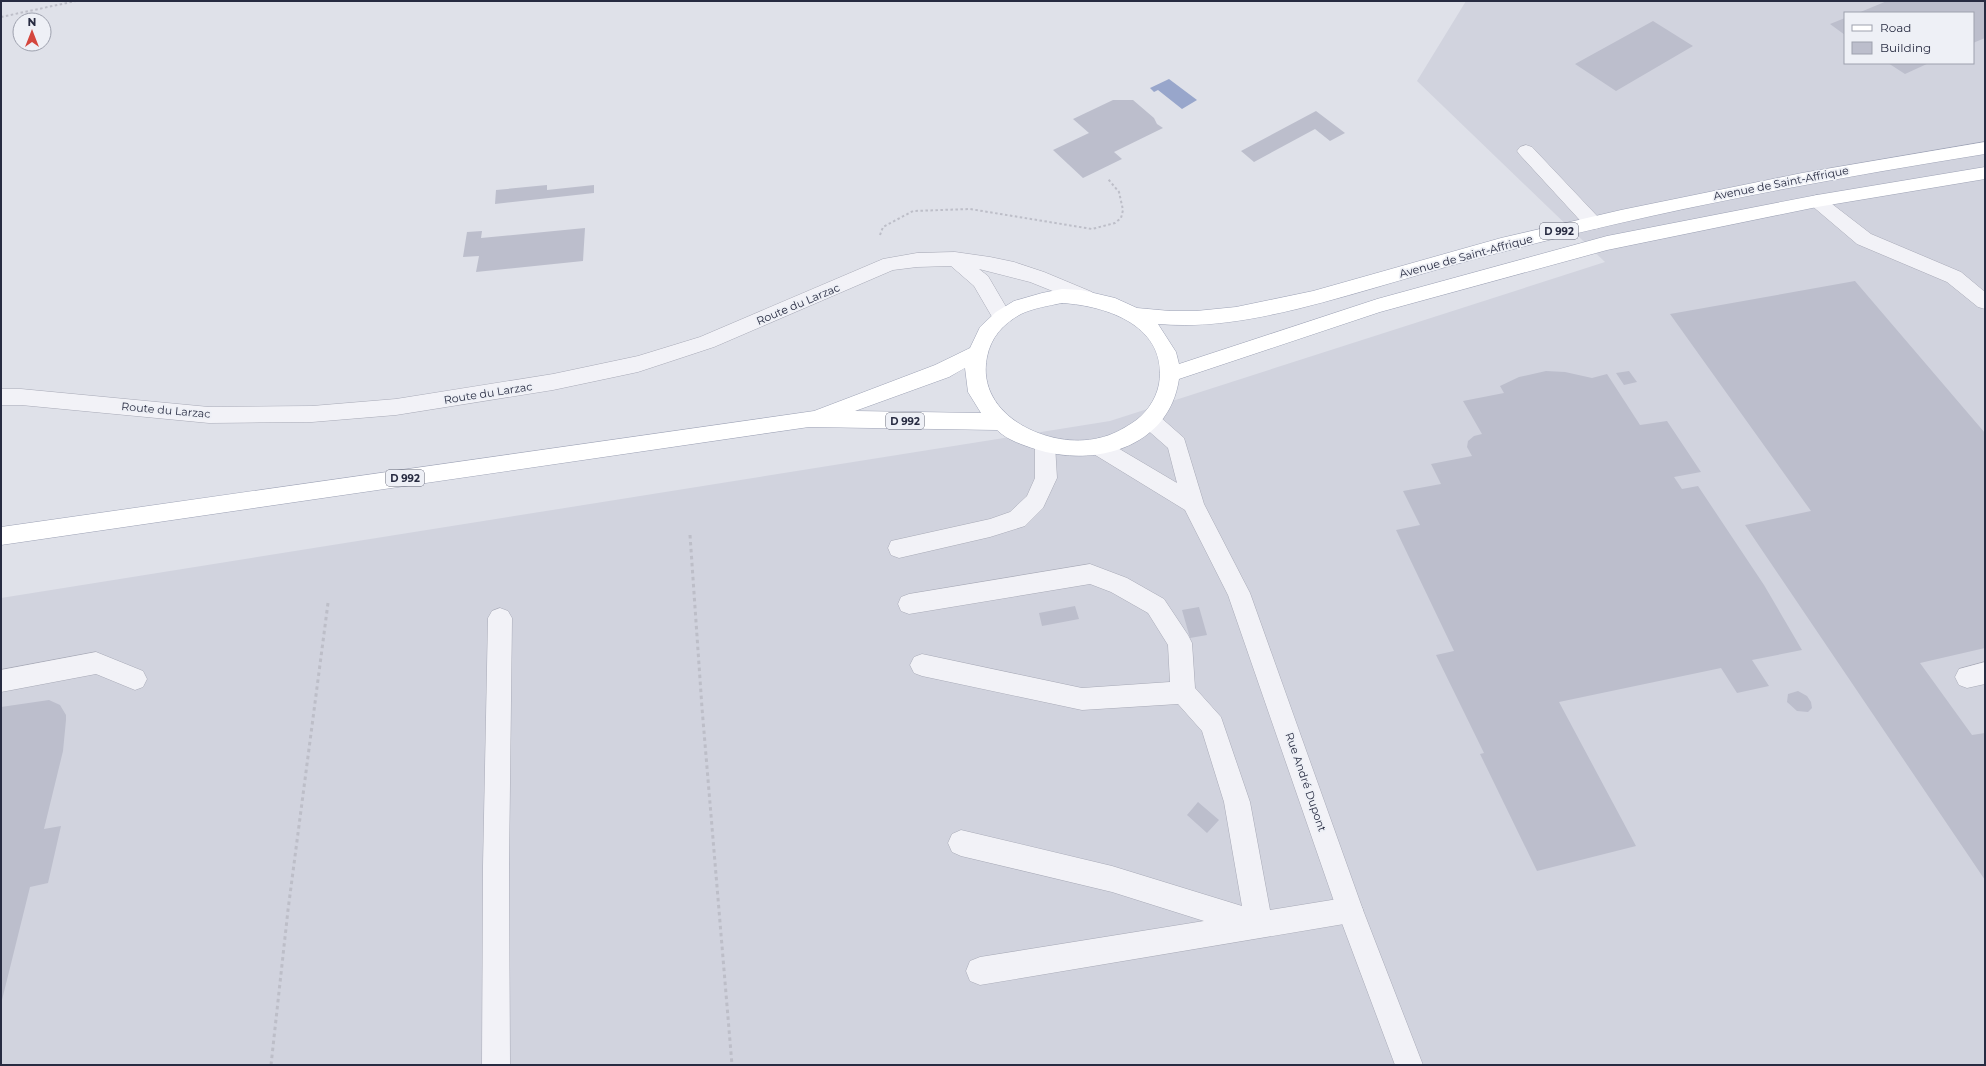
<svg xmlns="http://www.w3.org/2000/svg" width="1986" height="1066" font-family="Montserrat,sans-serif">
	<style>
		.built { fill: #d1d3de; fill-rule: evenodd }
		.water { fill: #98a6cb }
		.building { fill: #bcbecc }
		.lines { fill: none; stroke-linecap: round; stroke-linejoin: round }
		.lane-casing { stroke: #a8aab7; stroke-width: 1 }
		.street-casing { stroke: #a8aab7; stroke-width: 1 }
		.primary-casing { stroke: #9da2b5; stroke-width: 1 }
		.path-far1 { stroke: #bdbec8; stroke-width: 2; stroke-dasharray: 2.5 2.5; stroke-linecap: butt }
		.path { stroke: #bdbec8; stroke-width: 3; stroke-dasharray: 3.5 3.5; stroke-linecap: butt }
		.lane { fill: #f2f2f7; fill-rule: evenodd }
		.street { fill: #f2f2f7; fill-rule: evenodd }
		.primary { fill: #fff; fill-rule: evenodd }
		.labels { text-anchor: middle; stroke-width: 3.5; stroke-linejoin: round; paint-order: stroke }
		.shield { fill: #eef0f6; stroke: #636677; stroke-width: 1 }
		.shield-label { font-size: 10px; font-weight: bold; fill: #272b41 }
		.street-label { font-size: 11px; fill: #272b41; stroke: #eef0f6 }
	</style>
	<rect width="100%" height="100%" fill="#dfe1e9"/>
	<path class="built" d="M1466 1H1985V1065H1V598L1110 421 1605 262 1417 81ZM1845 13H1973V63H1845Z"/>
	<path class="water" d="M1169 79 1197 100 1182 109 1158 90 1154 92 1150 88Z"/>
	<path class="building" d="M1887 1H1985V38L1973 43V13H1858Z
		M1845 18V35L1830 24Z
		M1653 21 1693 46 1616 91 1575 64Z
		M1888 63H1929L1905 74Z
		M1113 100H1133L1154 118 1157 124 1163 128 1114 152 1122 159 1083 178 1053 150 1089 133 1073 119Z
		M1316 111 1345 133 1330 141 1315 129 1254 162 1241 151Z
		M547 185V190L594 185V193L495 204 496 190Z
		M585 228 583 261 476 272 479 256 463 257 467 232 482 231 481 238Z
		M1855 281 1985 433V648L1920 663 1972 735 1985 733V880L1745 525 1811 511 1670 314Z
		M1546 371 1565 372 1592 378 1607 374 1640 425 1667 421 1701 472 1674 477 1682 489 1698 486 1764 585 1802 650 1752 660 1769 686 1737 693 1721 668 1559 702 1636 846 1537 871 1480 754 1484 753 1436 655 1454 651 1396 530 1420 525 1403 491 1441 484 1431 464 1472 456 1467 447 1468 441 1474 436 1482 434 1463 401 1504 393 1500 386 1519 377Z
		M1629 371 1637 382 1624 385 1616 373Z
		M1075 606 1079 619 1042 626 1039 613Z
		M1199 607 1207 635 1190 638 1182 610Z
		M1798 691 1807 696 1811 702 1812 708 1808 712 1797 711 1787 702 1788 694Z
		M49 700 60 705 66 715V720L63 751 44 829 61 826 48 883 30 887 1 1004V707Z
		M1198 802 1219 820 1207 833 1187 815Z"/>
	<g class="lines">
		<defs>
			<path id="lane" d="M1526 145 1532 147 1599 218 1602 223 1599 228 1593 229 1587 228 1520 155 1517 151 1520 147Z
				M1817 195 1823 197 1871 234 1961 272 1985 292V309L1978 307 1947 282 1857 244 1811 205 1808 201 1811 197Z
				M1045 436 1052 439 1055 445 1057 478 1043 508 1025 526 990 537 899 558 891 555 888 548 891 541 990 519 1010 512 1027 496 1035 478V445L1038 439Z
				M1090 564 1127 578 1164 599 1188 635 1192 643 1195 688 1221 717 1250 802 1270 910 1350 897 1359 901 1363 910 1359 919 1350 923 980 985 970 981 966 971 970 961 980 957 1204 921 1112 892 961 856 952 852 948 843 952 834 961 830 1112 866 1242 906 1224 802 1202 731 1178 704 1082 710 922 676 914 673 910 665 914 657 922 654 1082 688 1170 682 1168 645 1148 613 1111 592 1090 584 909 614 901 611 898 604 901 597 909 594Z
				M500 608 508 611 512 618 509 866 510 1065H482L483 866 488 618 492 611Z
				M96 652 143 671 147 679 143 687 135 690 96 674 1 692V670Z
				M1985 662V684L1967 688 1959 685 1955 677 1959 669Z"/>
			<path id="street" d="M955 252 990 257 1014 262 1044 272 1092 292 1095 297 1092 302 1085 304 1030 282 979 269 988 276 1012 317 1009 322 1002 324 995 322 974 286 951 266 917 267 893 270 714 347 638 372 553 390 396 415 312 422 209 423 21 405H1V389H21L209 407 312 406 396 399 553 374 638 356 700 337 883 259 917 253Z
				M1151 413 1158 415 1184 438 1204 504 1250 593 1363 910 1423 1065H1395L1337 910 1228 595 1185 510 1092 453 1089 447 1092 441 1099 438 1106 441 1177 483 1168 448 1144 427 1141 421 1144 415Z"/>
			<path id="primary" d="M1985 142V154C1823 180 1661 210 1502 252 1433 269 1366 292 1297 309 1251 320 1206 328 1158 324L1176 352 1179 364 1377 299 1607 236 1817 195 1985 167V179L1817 207 1607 250 1380 312 1179 379C1169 448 1094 468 1035 449 1023 445 1007 440 997 430L809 427 1 545V527L814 411 935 365 970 348 980 327 996 312 1014 301 1042 293 1062 289 1081 290 1115 298 1137 308 1170 311H1196L1236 307 1313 291 1501 238 1621 210 1802 173ZM1062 303C1109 306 1168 327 1159 384 1156 400 1145 415 1132 423 1121 430 1112 435 1099 438 1050 450 975 416 987 357 991 337 1003 324 1021 314 1034 308 1048 306 1062 303ZM965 368 968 392 981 413 855 411 949 377Z"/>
		</defs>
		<use href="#lane" class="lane-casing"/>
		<use href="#street" class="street-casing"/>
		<use href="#primary" class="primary-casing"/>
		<path class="path-far1" d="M1 17 76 1
			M880 235 883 227 913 211 970 209 1092 229 1115 223 1121 218 1123 210 1119 192 1108 179"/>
		<path class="path" d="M690 535 702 708 732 1065
			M271 1065 288 910 328 603"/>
		<use href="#lane" class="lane"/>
		<use href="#street" class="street"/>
		<use href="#primary" class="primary"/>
	</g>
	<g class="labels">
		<g class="shield">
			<rect x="1540" y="223" width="38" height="16" rx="3"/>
			<rect x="886" y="413" width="38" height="16" rx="3"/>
			<rect x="386" y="470" width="38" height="16" rx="3"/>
		</g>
		<g class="shield-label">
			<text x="1559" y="235">D 992</text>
			<text x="905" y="425">D 992</text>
			<text x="405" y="482">D 992</text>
		</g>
		<g class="street-label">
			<text transform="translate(1781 183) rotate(-11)" y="4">Avenue de Saint-Affrique</text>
			<text transform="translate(1466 256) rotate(-15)" y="4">Avenue de Saint-Affrique</text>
			<text transform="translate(798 304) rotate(-23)" y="4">Route du Larzac</text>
			<text transform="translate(488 393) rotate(-9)" y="4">Route du Larzac</text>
			<text transform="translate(166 410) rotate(5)" y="4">Route du Larzac</text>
			<text transform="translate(1306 782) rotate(71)" y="4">Rue André Dupont</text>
		</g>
	</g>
	<rect width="1986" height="1066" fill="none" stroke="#272b41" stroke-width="4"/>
	<rect x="1844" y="12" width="130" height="52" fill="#eef0f6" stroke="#9ea1ae"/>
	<rect x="1852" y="25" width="20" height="6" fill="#ffffff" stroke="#9ea1ae"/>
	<text x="1880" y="32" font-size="12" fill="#272b41">Road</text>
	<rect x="1852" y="42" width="20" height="12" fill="#bcbecc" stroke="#9ea1ae"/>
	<text x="1880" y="52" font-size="12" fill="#272b41">Building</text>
	<g transform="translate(32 32)"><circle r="19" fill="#eef0f6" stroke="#9ea1ae"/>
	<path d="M0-3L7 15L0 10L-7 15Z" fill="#d4463d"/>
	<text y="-6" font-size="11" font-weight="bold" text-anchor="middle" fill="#272b41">N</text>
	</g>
</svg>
